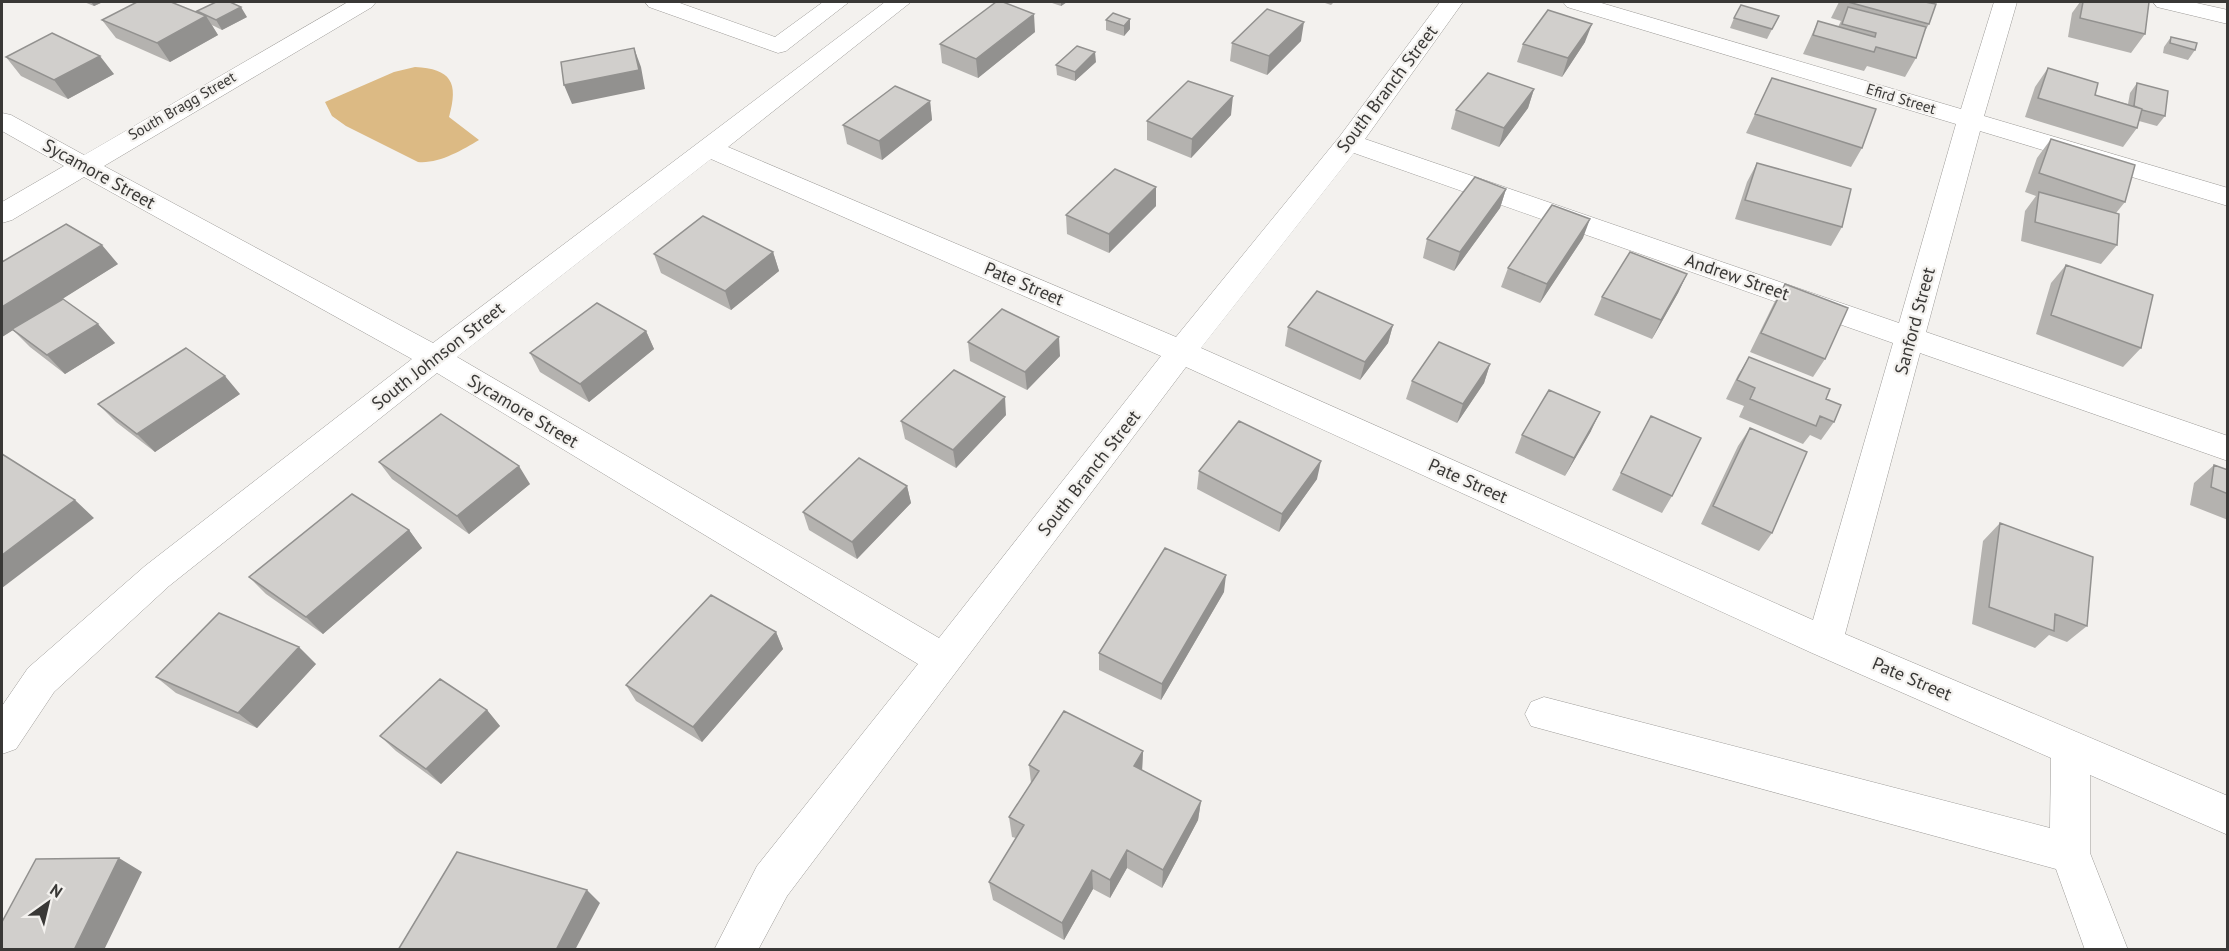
<svg xmlns="http://www.w3.org/2000/svg" width="2229" height="951" font-family="'PT Sans',sans-serif">
	<style>
		.green { fill: #dcba84 }
		.lines { fill: none; stroke-linecap: round; stroke-linejoin: round }
		.minor-casing { stroke: #9d9b98; stroke-width: 1 }
		.minor { fill: #fff; fill-rule: evenodd }
		.wall { fill: #b4b2af }
		.shaded-wall { fill: #92918f }
		.building { fill: #d1cfcc; stroke: #92918f; stroke-width: 1.5 }
		.labels { text-anchor: middle; stroke-width: 4.5; stroke-linejoin: round; paint-order: stroke }
		.far-street-label { font-size: 15px; fill: #393836; stroke: #f3f1ee }
		.street-label { font-size: 18px; fill: #393836; stroke: #f3f1ee }
	</style>
	<rect width="100%" height="100%" fill="#f3f1ee"/>
	<path class="green" d="M415 67C451 69 459 82 449 117L479 140C462 150 439 164 418 162L346 126 332 116 325 102 394 72Z"/>
	<g class="lines">
		<defs>
			<path id="minor" d="M348 2H376L372 7 104 166 433 343 885 2H911L728 147 1176 337 1340 136 1440 2H1463L1365 139 1899 323 1956 124 1567 7 1563 2H1598L1961 109 1994 2H2017L1984 116 2228 188V206L1980 131 1926 332 2228 436V461L1920 353 1845 634 2228 796V835L2090 775V853L2128 950H2085L2056 869 1531 726 1525 714 1531 702 1544 697 2050 828 2051 758 1812 653 1186 367 787 896 758 950H714L757 866 918 664 437 373 169 586 54 692 16 749 2 754V706L28 668 145 566 412 359 84 177 12 220 2 223V202L64 166 2 131V113L11 115 84 155ZM1354 153 1893 343 1813 620 1201 348ZM711 159 1161 356 939 638 457 357Z
				M645 2H677L775 37 823 2H849L786 51 778 53 649 7Z
				M2153 2H2192L2228 10V24L2157 7Z"/>
		</defs>
		<use href="#minor" class="minor-casing"/>
		<use href="#minor" class="minor"/>
	</g>
	<path class="wall" d="M84 2H103L94 6Z
		M1049 2H1067L1061 6Z
		M1322 2H1334L1331 5Z
		M1839 2H1925L1929 24 1925 31 1916 58 1905 77 1867 66 1864 71 1803 54 1818 21 1838 27 1841 21 1831 18Z
		M2080 2H2149L2145 34 2131 53 2068 37 2072 13Z
		M197 11 247 17 222 30 212 25 218 35 170 62 116 38 102 20 198 13Z
		M1113 13 1130 29 1124 36 1106 30V20Z
		M1779 16 1767 39 1730 28 1734 18Z
		M1035 32 978 78 942 63 940 44Z
		M2171 37 2195 50 2188 60 2163 53 2164 47Z
		M1301 41 1267 75 1230 61 1232 43Z
		M1585 42 1562 77 1517 62 1523 44Z
		M6 57 114 74 68 99 21 76Z
		M1096 62 1075 81 1057 75 1056 65Z
		M2048 68 2095 95 2128 104 2130 93 2137 83 2165 116 2157 126 2139 121 2137 128 2123 147 2025 117 2035 87Z
		M1772 78 1862 148 1851 167 1746 133Z
		M1534 89 1528 108 1499 147 1451 129 1456 110Z
		M930 101 932 120 882 160 847 144 843 125Z
		M1231 115 1191 158 1147 140V121Z
		M2051 139 2125 202 2116 213 2117 245 2101 264 2021 241 2025 211 2036 196 2025 192 2037 158Z
		M1757 163 1842 227 1831 246 1735 219 1747 182Z
		M1506 189 1500 208 1454 271 1423 258 1427 239Z
		M1156 206 1109 253 1067 234 1066 215Z
		M1583 238 1540 303 1501 287 1508 268Z
		M773 252 779 271 731 310 661 273 654 254Z
		M2 262 118 264 60 300 115 343 65 374 30 347 13 330 2 337Z
		M2066 265 2141 348 2123 367 2036 334 2051 283Z
		M1687 274 1678 293 1652 339 1594 315 1602 297Z
		M1785 284 1825 359 1813 377 1750 352 1774 303Z
		M1393 325 1388 343 1360 380 1285 346 1288 327Z
		M646 331 654 349 589 402 540 372 530 353Z
		M968 342 1060 356 1027 390 970 361Z
		M1749 357 1826 399 1834 422 1821 440 1810 435 1803 444 1739 417 1744 406 1726 399 1738 375Z
		M1490 364 1484 383 1457 423 1406 399 1412 381Z
		M240 394 155 452 116 422 98 404Z
		M1006 415 956 468 905 439 901 421Z
		M1651 416 1672 496 1662 513 1612 490Z
		M1750 428 1772 533 1759 551 1701 524 1738 446Z
		M1591 431 1565 476 1515 453 1522 435Z
		M379 462 530 484 469 534 392 479Z
		M2214 465 2228 470V520L2190 505 2194 483Z
		M1199 471 1317 479 1279 532 1197 489Z
		M907 486 911 503 857 559 809 530 803 512Z
		M2000 523 2087 626 2067 642 2049 635 2035 648 1972 624 1983 541Z
		M409 530 422 548 323 634 266 594 249 577Z
		M1224 592 1161 700 1099 670V653Z
		M776 632 783 649 702 742 636 701 626 685Z
		M316 664 257 728 176 693 156 677Z
		M487 710 500 726 441 784 396 751 380 736Z
		M1143 751 1142 770 1201 801 1198 820 1162 888 1127 868 1110 898 1093 889 1064 940 993 900 989 882 1016 838 1012 837 1009 817 1031 783 1029 765Z"/>
	<path class="shaded-wall" d="M91 2H103L94 6Z
		M1061 2H1067L1061 6Z
		M241 7 247 17 222 30 216 20Z
		M1034 14 1035 32 978 78 976 59Z
		M206 16 218 35 170 62 157 43Z
		M1130 19V29L1124 36V26Z
		M1304 22 1301 41 1267 75 1269 56Z
		M1592 24 1585 42 1562 77 1568 58Z
		M634 48 641 67 645 89 572 104 564 85Z
		M1095 52 1096 62 1075 81V72Z
		M100 56 114 74 68 99 54 80Z
		M1534 89 1528 108 1499 147 1504 128Z
		M1233 96 1231 115 1191 158 1192 139Z
		M930 101 932 120 882 160 879 141Z
		M1156 187V206L1109 253V234Z
		M1506 189 1500 208 1454 271 1460 252Z
		M1590 219 1583 238 1540 303 1547 284Z
		M102 245 118 264 2 337V307Z
		M773 252 779 271 731 310 725 291Z
		M1687 274 1678 293 1652 339 1661 320Z
		M98 324 115 343 65 374 47 355Z
		M1393 325 1388 343 1360 380 1365 362Z
		M646 331 654 349 589 402 580 384Z
		M1059 337 1060 356 1027 390 1025 372Z
		M1490 364 1484 383 1457 423 1463 404Z
		M225 376 240 394 155 452 137 434Z
		M1005 397 1006 415 956 468 953 450Z
		M1600 412 1591 431 1565 476 1574 458Z
		M1321 461 1317 479 1279 532 1282 514Z
		M519 466 530 484 469 534 457 516Z
		M907 486 911 503 857 559 852 542Z
		M75 500 94 518 2 588V555Z
		M409 530 422 548 323 634 306 617Z
		M1226 575 1224 592 1161 700 1162 684Z
		M776 632 783 649 702 742 693 727Z
		M299 647 316 664 257 728 238 713Z
		M487 710 500 726 441 784 426 769Z
		M1143 751 1142 772 1134 766Z
		M1201 801 1198 820 1162 888 1163 870Z
		M1127 850V868L1110 898V880Z
		M119 858 142 872 104 950H74Z
		M1092 870 1093 889 1064 940 1062 923Z
		M587 890 600 903 575 950H556Z"/>
	<path class="building" d="M137 2H171L206 16 157 43 102 20Z
		M216 2H230L241 7 216 20 197 11Z
		M996 2H1003L1034 14 976 59 940 44Z
		M1848 2H1925L1936 4 1929 24Z
		M2083 2H2149L2145 34 2080 18Z
		M1741 5 1779 16 1772 29 1734 18Z
		M1848 7 1926 27 1916 58 1876 47 1874 52 1813 35 1818 21 1875 37 1876 33 1842 24Z
		M1267 9 1304 22 1269 56 1232 43Z
		M1548 10 1592 24 1568 58 1523 44Z
		M1113 13 1130 19 1124 26 1106 20Z
		M52 33 100 56 54 80 6 57Z
		M2171 37 2197 43 2195 50 2170 43Z
		M1077 46 1095 52 1075 72 1056 65Z
		M634 48 639 70 564 85 561 62Z
		M2048 68 2098 83 2095 95 2142 109 2137 128 2038 98Z
		M1488 73 1534 89 1504 128 1456 110Z
		M1772 78 1876 109 1862 148 1755 114Z
		M1188 81 1233 96 1192 139 1147 121Z
		M2137 83 2168 91 2165 116 2142 110V109L2134 106Z
		M895 86 930 101 879 141 843 125Z
		M2051 139 2135 165 2125 202 2039 173Z
		M1757 163 1851 189 1842 227 1745 200Z
		M1115 169 1156 187 1109 234 1066 215Z
		M1475 177 1506 189 1460 252 1427 239Z
		M2039 192 2119 214 2117 245 2035 222Z
		M1552 205 1590 219 1547 284 1508 268Z
		M703 216 773 252 725 291 654 254Z
		M66 224 102 245 2 307V262Z
		M1630 252 1687 274 1661 320 1602 297Z
		M2066 265 2153 295 2141 348 2051 315Z
		M1785 284 1848 308 1825 359 1761 333Z
		M1317 291 1393 325 1365 362 1288 327Z
		M63 299 98 324 47 355 12 329Z
		M597 303 646 331 580 384 530 353Z
		M1002 309 1059 337 1025 372 968 342Z
		M1439 342 1490 364 1463 404 1412 381Z
		M186 348 225 376 137 434 98 404Z
		M1749 357 1830 389 1826 399 1841 405 1834 422 1820 416 1816 426 1750 399 1755 388 1737 380Z
		M954 370 1005 397 953 450 901 421Z
		M1549 390 1600 412 1574 458 1522 435Z
		M441 414 519 466 457 516 379 462Z
		M1651 416 1701 438 1672 496 1621 473Z
		M1239 421 1321 461 1282 514 1199 471Z
		M1750 428 1807 452 1772 533 1713 506Z
		M2 454 75 500 2 555Z
		M859 458 907 486 852 542 803 512Z
		M2214 465 2228 470V494L2211 487Z
		M352 494 409 530 306 617 249 577Z
		M2000 523 2093 557 2087 626 2055 614 2054 631 1989 607Z
		M1165 548 1226 575 1162 684 1099 653Z
		M711 595 776 632 693 727 626 685Z
		M219 613 299 647 238 713 156 677Z
		M440 679 487 710 426 769 380 736Z
		M1064 711 1143 751 1134 766 1201 801 1163 870 1127 850 1110 880 1092 870 1062 923 989 882 1024 825 1009 817 1039 771 1029 765Z
		M457 852 587 890 556 950H398Z
		M119 858 74 950H2V922L36 859Z"/>
	<g class="labels">
		<g class="far-street-label">
			<text transform="translate(1901 99) rotate(17)" y="5">Efird Street</text>
			<text transform="translate(182 106) rotate(-30)" y="5">South Bragg Street</text>
		</g>
		<g class="street-label">
			<text transform="translate(1387 89) rotate(-53)" y="6">South Branch Street</text>
			<text transform="translate(99 174) rotate(29)" y="6">Sycamore Street</text>
			<text transform="translate(1737 277) rotate(19)" y="6">Andrew Street</text>
			<text transform="translate(1024 284) rotate(23)" y="6">Pate Street</text>
			<text transform="translate(1915 321) rotate(-75)" y="6">Sanford Street</text>
			<text transform="translate(438 356) rotate(-38)" y="6">South Johnson Street</text>
			<text transform="translate(523 411) rotate(31)" y="6">Sycamore Street</text>
			<text transform="translate(1089 473) rotate(-52)" y="6">South Branch Street</text>
			<text transform="translate(1468 481) rotate(24)" y="6">Pate Street</text>
			<text transform="translate(1912 679) rotate(23)" y="6">Pate Street</text>
		</g>
	</g>
	<rect width="2229" height="951" fill="none" stroke="#393836" stroke-width="6"/>
	<g transform="translate(48 903) rotate(34)" stroke="#f3f1ee" stroke-width="4.5" paint-order="stroke">
	<path d="M0-4.5L10 22L0 15L-10 22Z" fill="#393836"/>
	<text y="-9" font-size="16" font-weight="bold" text-anchor="middle" fill="#393836">N</text>
	</g>
</svg>
